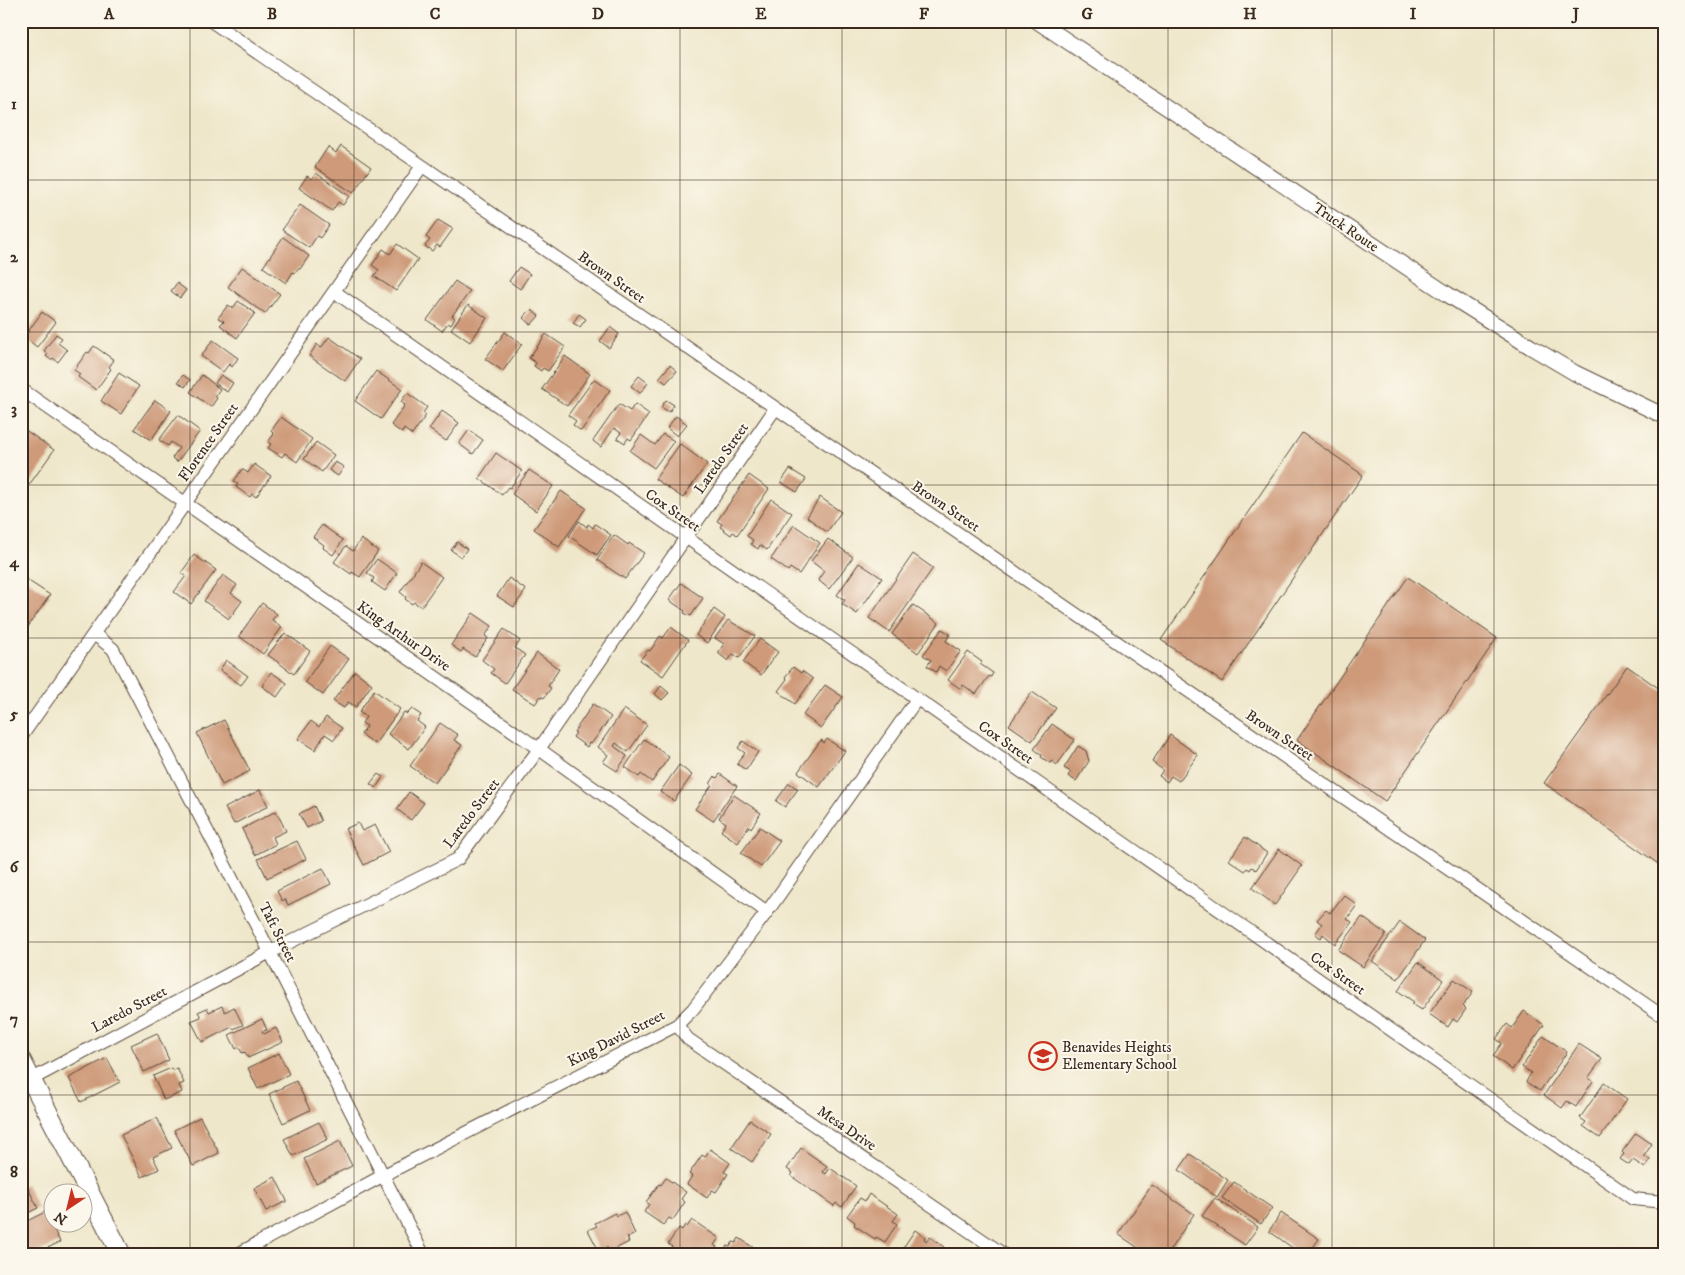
<svg xmlns="http://www.w3.org/2000/svg" width="1685" height="1275" font-family="'IM FELL DW Pica',serif">
	<style>
		.building { fill: #ce9a79 }
		.lines { fill: none; stroke-linecap: round; stroke-linejoin: round }
		.minor-casing { stroke: #564638; stroke-width: 14 }
		.tertiary-casing { stroke: #564638; stroke-width: 17 }
		.primary-casing { stroke: #564638; stroke-width: 21 }
		.minor { stroke: #fff; stroke-width: 12 }
		.tertiary { stroke: #fff; stroke-width: 15 }
		.primary { stroke: #fff; stroke-width: 19 }
		.grid { fill: none; stroke: #3b2a1e; stroke-width: 1; stroke-opacity: 0.55 }
		.labels { text-anchor: middle; stroke-width: 4; stroke-linejoin: round; paint-order: stroke }
		.street-label { font-size: 15px; fill: #3b2a1e; stroke: #fbf7ec }
		.poi-label { font-size: 15px; fill: #3b2a1e; stroke: #fbf7ec; text-anchor: start }
		.neatline { fill: none; stroke: #3b2a1e; stroke-width: 2 }
		.grid-label { font-size: 16px; text-anchor: middle; font-weight: bold; fill: #3b2a1e }
	</style>
	<rect width="100%" height="100%" fill="#fbf7ec"/>
	<filter id="ink" filterUnits="userSpaceOnUse"><feTurbulence type="fractalNoise" baseFrequency=".02" numOctaves="2"/><feDisplacementMap in="SourceGraphic" scale="10" xChannelSelector="R" yChannelSelector="G"/><feConvolveMatrix kernelMatrix="1 2 1 2 8 2 1 2 1" color-interpolation-filters="sRGB"/></filter>
	<filter id="wash" filterUnits="userSpaceOnUse"><feTurbulence type="fractalNoise" baseFrequency=".0096" numOctaves="4" result="noise"/><feDisplacementMap in="SourceGraphic" scale="20" xChannelSelector="R" yChannelSelector="G"/><feGaussianBlur stdDeviation="1.12" result="paint"/><feColorMatrix in="noise" values="0 0 0 0 0 0 0 0 0 0 0 0 0 0 0 0 0 1.4 0 .05"/><feComposite in="paint" operator="in"/></filter>
	<g filter="url(#wash)">
		<rect width="100%" height="100%" fill="#efe7ca"/>
		<g id="blocks">
			<path class="building" d="M341 146 371 167 353 193 315 167 328 147 336 153Z
				M316 173 349 196 343 205 338 202 332 211 299 188 307 176 312 179Z
				M300 205 329 225 320 238 317 236 309 248 282 230Z
				M438 220 453 229 440 247 437 245 432 251 425 246 430 240 426 237Z
				M283 237 309 256 300 269H298L295 273 293 272 286 283 263 267Z
				M397 244 418 259 396 291 374 276 379 270 372 265 383 249 390 254Z
				M242 267 280 294 265 314 228 287Z
				M519 267 530 274 520 289 509 281Z
				M22 271 28 276 24 282 21 280Z
				M455 281 470 291 452 316 455 318 451 325 448 323 442 331 427 320Z
				M177 283 186 290 180 298 171 291Z
				M238 301 255 313 237 338 220 325 224 321 218 318 228 305 233 308Z
				M468 305 487 318 470 342 451 329Z
				M531 309 539 316 531 325 523 318Z
				M42 312 56 322 37 347 24 337Z
				M579 314 586 319 580 327 573 323Z
				M610 327 619 334 609 348 600 341Z
				M505 332 522 344 503 371 485 359Z
				M56 334 62 338 58 343 67 350 58 362 53 358 51 360 46 356 48 354 44 351Z
				M546 334 565 347 548 371 543 368 541 371 534 366 536 363 529 358Z
				M329 337 360 359 345 381 309 356 317 344 321 348Z
				M213 340 238 358 232 367 229 364 223 372 201 356Z
				M94 346 114 360 109 367 111 369 96 390 78 377 80 374 74 370 87 352 89 353Z
				M565 356 590 374 567 406 542 389Z
				M670 365 677 371 666 383 659 378Z
				M376 371 402 389 381 419 355 401Z
				M119 373 139 386 121 414 101 401Z
				M183 375 190 380 185 387 178 382Z
				M202 375 220 389 215 396 217 398 211 407 190 392Z
				M221 375 233 383 227 392 215 383Z
				M639 376 648 383 640 393 631 386Z
				M594 379 610 390 581 431 573 425 576 421 568 415Z
				M407 393 427 407 423 413 426 415 412 435 404 429 402 433 391 425 405 405 401 402Z
				M155 400 171 411 151 440 134 429Z
				M666 400 674 405 669 412 661 407Z
				M619 404 630 411 635 404 649 414 631 440 628 438 625 443 617 438 621 433 614 428 601 447 593 441Z
				M442 411 459 423 446 441 429 429Z
				M178 415 200 431 177 462 172 458 179 448 171 442 168 446 159 440Z
				M676 416 687 424 677 436 667 428Z
				M281 417 312 439 297 462 285 453 282 457 268 448 271 444 268 442 274 434 271 431Z
				M21 427 54 450 29 485 21 480Z
				M469 430 483 440 473 454 459 444Z
				M1302 433 1363 475 1222 682 1161 640Z
				M663 434 674 441 654 468 630 451 641 435 655 445Z
				M316 442 334 455 322 472 304 459Z
				M680 444 707 464 683 498 655 479Z
				M496 453 522 471 510 488 508 487 502 495 479 478Z
				M335 462 344 467 338 476 329 470Z
				M254 464 271 476 256 497 252 494 250 497 236 487 238 484 234 481 242 469 248 473Z
				M790 469 806 479 797 492 781 482Z
				M529 470 553 486 536 511 512 494Z
				M749 475 769 489 737 535 733 532 731 535 720 527 722 524 717 521Z
				M561 491 586 508 559 547 534 529Z
				M820 497 841 512 827 532 807 517Z
				M771 499 792 513 767 550 760 545 758 549 751 544 753 540 747 536Z
				M579 521 587 527 588 524 593 528 595 524 611 535 597 555 569 536Z
				M322 525 343 540 333 555 323 548 324 545 313 537Z
				M794 525 820 543 799 574 790 568 788 571 771 559Z
				M614 535 628 545 629 543 644 553 625 579 597 560Z
				M361 539 378 551 360 577 352 572 351 574 334 562 346 546 353 551Z
				M828 539 853 557 829 589 818 580 824 571 811 561Z
				M457 542 467 549 461 557 451 550Z
				M913 554 933 568 889 632 869 618Z
				M194 555 216 570 191 604 174 592 186 576 181 573Z
				M377 559 397 573 385 591 372 582 374 578 367 573Z
				M421 562 442 577 421 607 414 602 412 604 405 599 406 597 400 592Z
				M859 563 882 578 857 614 842 604 845 600 837 595Z
				M223 575 237 585 231 593 242 601 229 619 204 601Z
				M21 576 50 595 21 637Z
				M1408 577 1497 638 1385 801 1297 740Z
				M509 578 526 590 514 607 497 596Z
				M681 583 703 598 691 616 684 613 685 611 669 600Z
				M262 603 277 614 272 620 282 627 263 654 239 636Z
				M913 605 939 623 918 653 892 634Z
				M714 609 725 617 707 643 696 635Z
				M473 613 492 626 485 636 488 638 475 657 463 649 461 652 451 645Z
				M728 620 755 636 739 658 733 654 728 661 718 653 724 644 715 638Z
				M671 627 688 640 663 676 640 660 648 650 650 651 660 636 663 638Z
				M504 629 520 641 515 648 525 655 505 683 491 673 494 669 482 660Z
				M942 629 950 634 946 641 961 651 946 671 939 666 936 672 927 666 931 660 923 655Z
				M285 633 310 651 294 674 268 655Z
				M760 639 778 652 761 675 743 662Z
				M330 646 349 659 323 695 305 682Z
				M968 652 982 662 980 664 993 673 991 677 989 676 976 694 963 685 961 689 948 680Z
				M537 653 559 669 548 686 551 688 544 698 541 696 535 704 512 689Z
				M226 660 248 676 241 685 220 670Z
				M1627 666 1664 692V868L1544 783Z
				M793 667 801 673 802 671 813 679 795 704 778 691 787 679 785 677Z
				M355 671 372 684 356 707 348 702 344 708 333 701Z
				M271 672 287 683 277 697 262 686Z
				M825 685 843 697 821 728 803 715Z
				M661 686 669 693 662 700 655 694Z
				M374 690 400 709 375 744 361 734 367 726 362 723 366 717 359 712Z
				M1032 692 1056 708 1032 741 1009 725Z
				M593 704 611 717 591 744 589 743 587 747 573 737 576 733 574 732Z
				M412 709 421 715 417 721 425 727 409 749 388 734 404 712 407 714Z
				M624 709 647 725 628 752 616 743 614 746 627 756 617 771 603 762 608 755 598 747Z
				M326 717 342 728 334 740 325 734 315 750 298 739 311 721 319 727Z
				M224 720 250 771 222 785 197 733Z
				M440 723 458 735 454 740 462 745 435 783 410 766Z
				M1052 724 1075 740 1057 765 1052 761 1050 763 1041 757 1042 755 1034 749Z
				M1170 735 1198 755 1179 781 1171 776 1167 782 1159 776 1163 770 1152 762Z
				M644 739 669 757 652 782 641 774 639 777 625 767Z
				M827 739 845 751 819 787 798 772 821 740 824 743Z
				M743 741 758 752 746 770 737 764 745 753 738 748Z
				M1078 746 1086 751 1089 761 1076 781 1068 776 1071 772 1064 768Z
				M679 765 692 775 674 801 660 792Z
				M378 774 383 777 376 788 370 784Z
				M720 774 737 786 713 821 695 809 712 785 710 784 715 776 717 778Z
				M789 783 798 789 785 807 776 801Z
				M260 790 268 806 234 824 225 808Z
				M409 792 424 803 411 820 397 809Z
				M734 795 761 813 751 828 749 826 738 843 721 831 726 823 719 818Z
				M314 806 321 821 307 828 299 814Z
				M276 811 286 831 273 837 276 844 255 855 242 829Z
				M358 823 362 831 375 825 389 852 364 865 345 829Z
				M760 827 780 841 761 867 741 853Z
				M1245 837 1267 853 1256 870 1252 867 1250 870 1247 868 1245 871 1229 860Z
				M297 841 306 859 267 878 258 859Z
				M1279 849 1302 866 1275 905 1252 888Z
				M323 868 331 884 288 905 285 899 282 901 277 891Z
				M1344 895 1357 905 1347 919 1352 922 1335 944 1323 934 1321 938 1315 934 1322 924 1317 920 1326 910 1330 913Z
				M1362 917 1386 934 1363 967 1338 950Z
				M1400 922 1425 940 1398 979 1372 961Z
				M1418 962 1443 980 1422 1010 1412 1004 1414 1002 1398 991Z
				M1454 979 1473 992 1463 1006 1466 1009 1457 1022 1453 1019 1448 1027 1429 1014Z
				M222 1006 225 1012 234 1007 243 1025 233 1029 232 1027 202 1042 191 1021 201 1017 198 1012 207 1008 209 1012Z
				M1524 1011 1544 1025 1512 1070 1493 1056 1502 1043 1496 1039 1507 1024 1512 1028Z
				M262 1019 267 1030 262 1031 264 1034 276 1028 283 1042 248 1058 245 1052 242 1053 239 1047 236 1049 229 1035Z
				M157 1033 169 1060 144 1072 131 1045Z
				M1543 1036 1567 1052 1540 1091 1526 1082 1531 1073 1522 1067Z
				M1579 1044 1602 1059 1588 1078 1593 1081 1576 1107 1567 1101 1562 1108 1544 1095Z
				M279 1053 289 1074 258 1089 248 1068Z
				M107 1058 120 1082 81 1102 69 1078Z
				M171 1068 172 1070 177 1068 184 1083 179 1085 182 1092 164 1100 153 1076Z
				M296 1081 310 1110 283 1123 269 1094Z
				M1604 1083 1627 1099 1600 1138 1583 1126 1586 1122 1580 1118Z
				M200 1117 219 1153 193 1166 174 1130Z
				M157 1118 172 1148 153 1157 159 1169 142 1177 121 1135Z
				M750 1120 771 1134 752 1162 731 1148Z
				M319 1122 328 1139 293 1156 284 1139Z
				M1636 1133 1652 1144 1644 1156 1650 1160 1645 1168 1633 1160 1629 1165 1620 1159 1624 1154 1622 1152Z
				M340 1141 352 1166 316 1183 304 1159Z
				M801 1148 827 1166 823 1172 826 1174 830 1168 856 1186 842 1207 836 1203 834 1206 791 1176 793 1173 787 1169Z
				M710 1149 730 1163 724 1172 728 1174 716 1192 712 1190 707 1198 687 1184 692 1176 689 1174 702 1155 705 1157Z
				M1190 1154 1228 1180 1217 1197 1179 1170Z
				M275 1177 287 1201 266 1211 254 1188Z
				M666 1178 686 1192 681 1199 685 1202 673 1220 669 1218 663 1225 644 1212 649 1204 646 1202 659 1184 661 1185Z
				M1234 1182 1272 1208 1261 1224 1222 1198Z
				M26 1184 38 1208 21 1216V1187Z
				M1152 1185 1194 1214 1167 1254H1147L1118 1234Z
				M869 1194 898 1214 893 1221 897 1224 885 1242 876 1237 875 1239 854 1225 855 1222 847 1216 860 1198 865 1201Z
				M1215 1198 1258 1227 1245 1245 1202 1216Z
				M45 1212 60 1242 35 1254H25L21 1245V1224Z
				M625 1212 635 1234 627 1238 629 1242 609 1252 607 1247 599 1251 588 1230 597 1226 595 1223 615 1213 617 1216Z
				M1281 1213 1319 1239 1308 1254H1301L1269 1231Z
				M692 1220 719 1238 714 1245 717 1247 713 1251 717 1254H682L668 1244 679 1228 682 1230 685 1225 687 1227Z
				M915 1230 925 1237 924 1239 927 1241 930 1237 944 1247 939 1254H899Z
				M739 1238 763 1254H722L727 1246 730 1247 733 1242 736 1243Z"/>
		</g>
	</g>
	<g filter="url(#ink)">
		<use href="#blocks" fill-opacity="0" stroke="#564638" stroke-width="1"/>
		<g class="lines">
			<defs>
				<path id="minor" d="M211 21 1664 1017
					M335 292 1633 1199 1664 1202
					M21 389 539 749 767 912
					M94 634 113 649 270 952 423 1254
					M21 737 422 166
					M677 1025 688 1039 1003 1254
					M21 1085 270 952 458 859 539 749 775 409
					M238 1254 384 1175 677 1025 693 1009 767 912 917 699"/>
				<path id="tertiary" d="M1037 21 1447 294 1531 347 1575 373 1664 416"/>
				<path id="primary" d="M21 1060 121 1254"/>
			</defs>
			<use href="#minor" class="minor-casing"/>
			<use href="#tertiary" class="tertiary-casing"/>
			<use href="#primary" class="primary-casing"/>
			<use href="#minor" class="minor"/>
			<use href="#tertiary" class="tertiary"/>
			<use href="#primary" class="primary"/>
		</g>
	</g>
	<path class="grid" d="M190 21V1254M354 21V1254M516 21V1254M680 21V1254M842 21V1254M1006 21V1254M1168 21V1254M1332 21V1254M1494 21V1254M21 180H1664M21 332H1664M21 485H1664M21 638H1664M21 790H1664M21 942H1664M21 1095H1664"/>
	<defs>
		<symbol id="school-ring" viewBox="-11 -11 22 22"><circle r="9.5" fill="#fbf7ec" stroke="#c8321e" stroke-width="1.5"/><path d="M0-5L7-2L0 1L-7-2ZM-4 1L0 2.5L4 1V4Q0 6-4 4Z" fill="#c8321e"/></symbol>
	</defs>
	<g fill-rule="evenodd">
		<use href="#school-ring" x="1027" y="1040" width="32" height="32"/>
	</g>
	<g class="labels">
		<g class="street-label">
			<text transform="translate(1346 227) rotate(34)" y="5">Truck Route</text>
			<text transform="translate(612 277) rotate(35)" y="5">Brown Street</text>
			<text transform="translate(208 442) rotate(-55)" y="5">Florence Street</text>
			<text transform="translate(721 458) rotate(-55)" y="5">Laredo Street</text>
			<text transform="translate(946 506) rotate(34)" y="5">Brown Street</text>
			<text transform="translate(673 510) rotate(35)" y="5">Cox Street</text>
			<text transform="translate(404 636) rotate(35)" y="5">King Arthur Drive</text>
			<text transform="translate(1280 735) rotate(34)" y="5">Brown Street</text>
			<text transform="translate(1006 742) rotate(35)" y="5">Cox Street</text>
			<text transform="translate(471 813) rotate(-53)" y="5">Laredo Street</text>
			<text transform="translate(278 932) rotate(63)" y="5">Taft Street</text>
			<text transform="translate(1338 973) rotate(35)" y="5">Cox Street</text>
			<text transform="translate(129 1009) rotate(-28)" y="5">Laredo Street</text>
			<text transform="translate(616 1038) rotate(-27)" y="5">King David Street</text>
			<text transform="translate(847 1128) rotate(34)" y="5">Mesa Drive</text>
		</g>
		<g class="poi-label">
			<text x="1062" y="1052">Benavides Heights<tspan x="1062" dy="17">Elementary School</tspan></text>
		</g>
	</g>
	<rect width="1685" height="1275" fill="none" stroke="#fbf7ec" stroke-width="55"/>
	<g transform="translate(68 1208) rotate(215)"><circle r="24" fill="#fbf7ec" stroke="#aea59a"/>
	<path d="M0-4L9 19L0 12L-9 19Z" fill="#c8321e"/>
	<text y="-8" font-size="14" font-weight="bold" text-anchor="middle" fill="#3b2a1e">N</text>
	</g>
	<rect x="28" y="28" width="1630" height="1220" class="neatline"/>
	<g class="grid-label">
		<text x="109" y="19">A</text>
		<text x="272" y="19">B</text>
		<text x="435" y="19">C</text>
		<text x="598" y="19">D</text>
		<text x="761" y="19">E</text>
		<text x="924" y="19">F</text>
		<text x="1087" y="19">G</text>
		<text x="1250" y="19">H</text>
		<text x="1413" y="19">I</text>
		<text x="1576" y="19">J</text>
		<text x="14" y="109">1</text>
		<text x="14" y="262">2</text>
		<text x="14" y="414">3</text>
		<text x="14" y="567">4</text>
		<text x="14" y="719">5</text>
		<text x="14" y="872">6</text>
		<text x="14" y="1024">7</text>
		<text x="14" y="1177">8</text>
	</g>
</svg>
